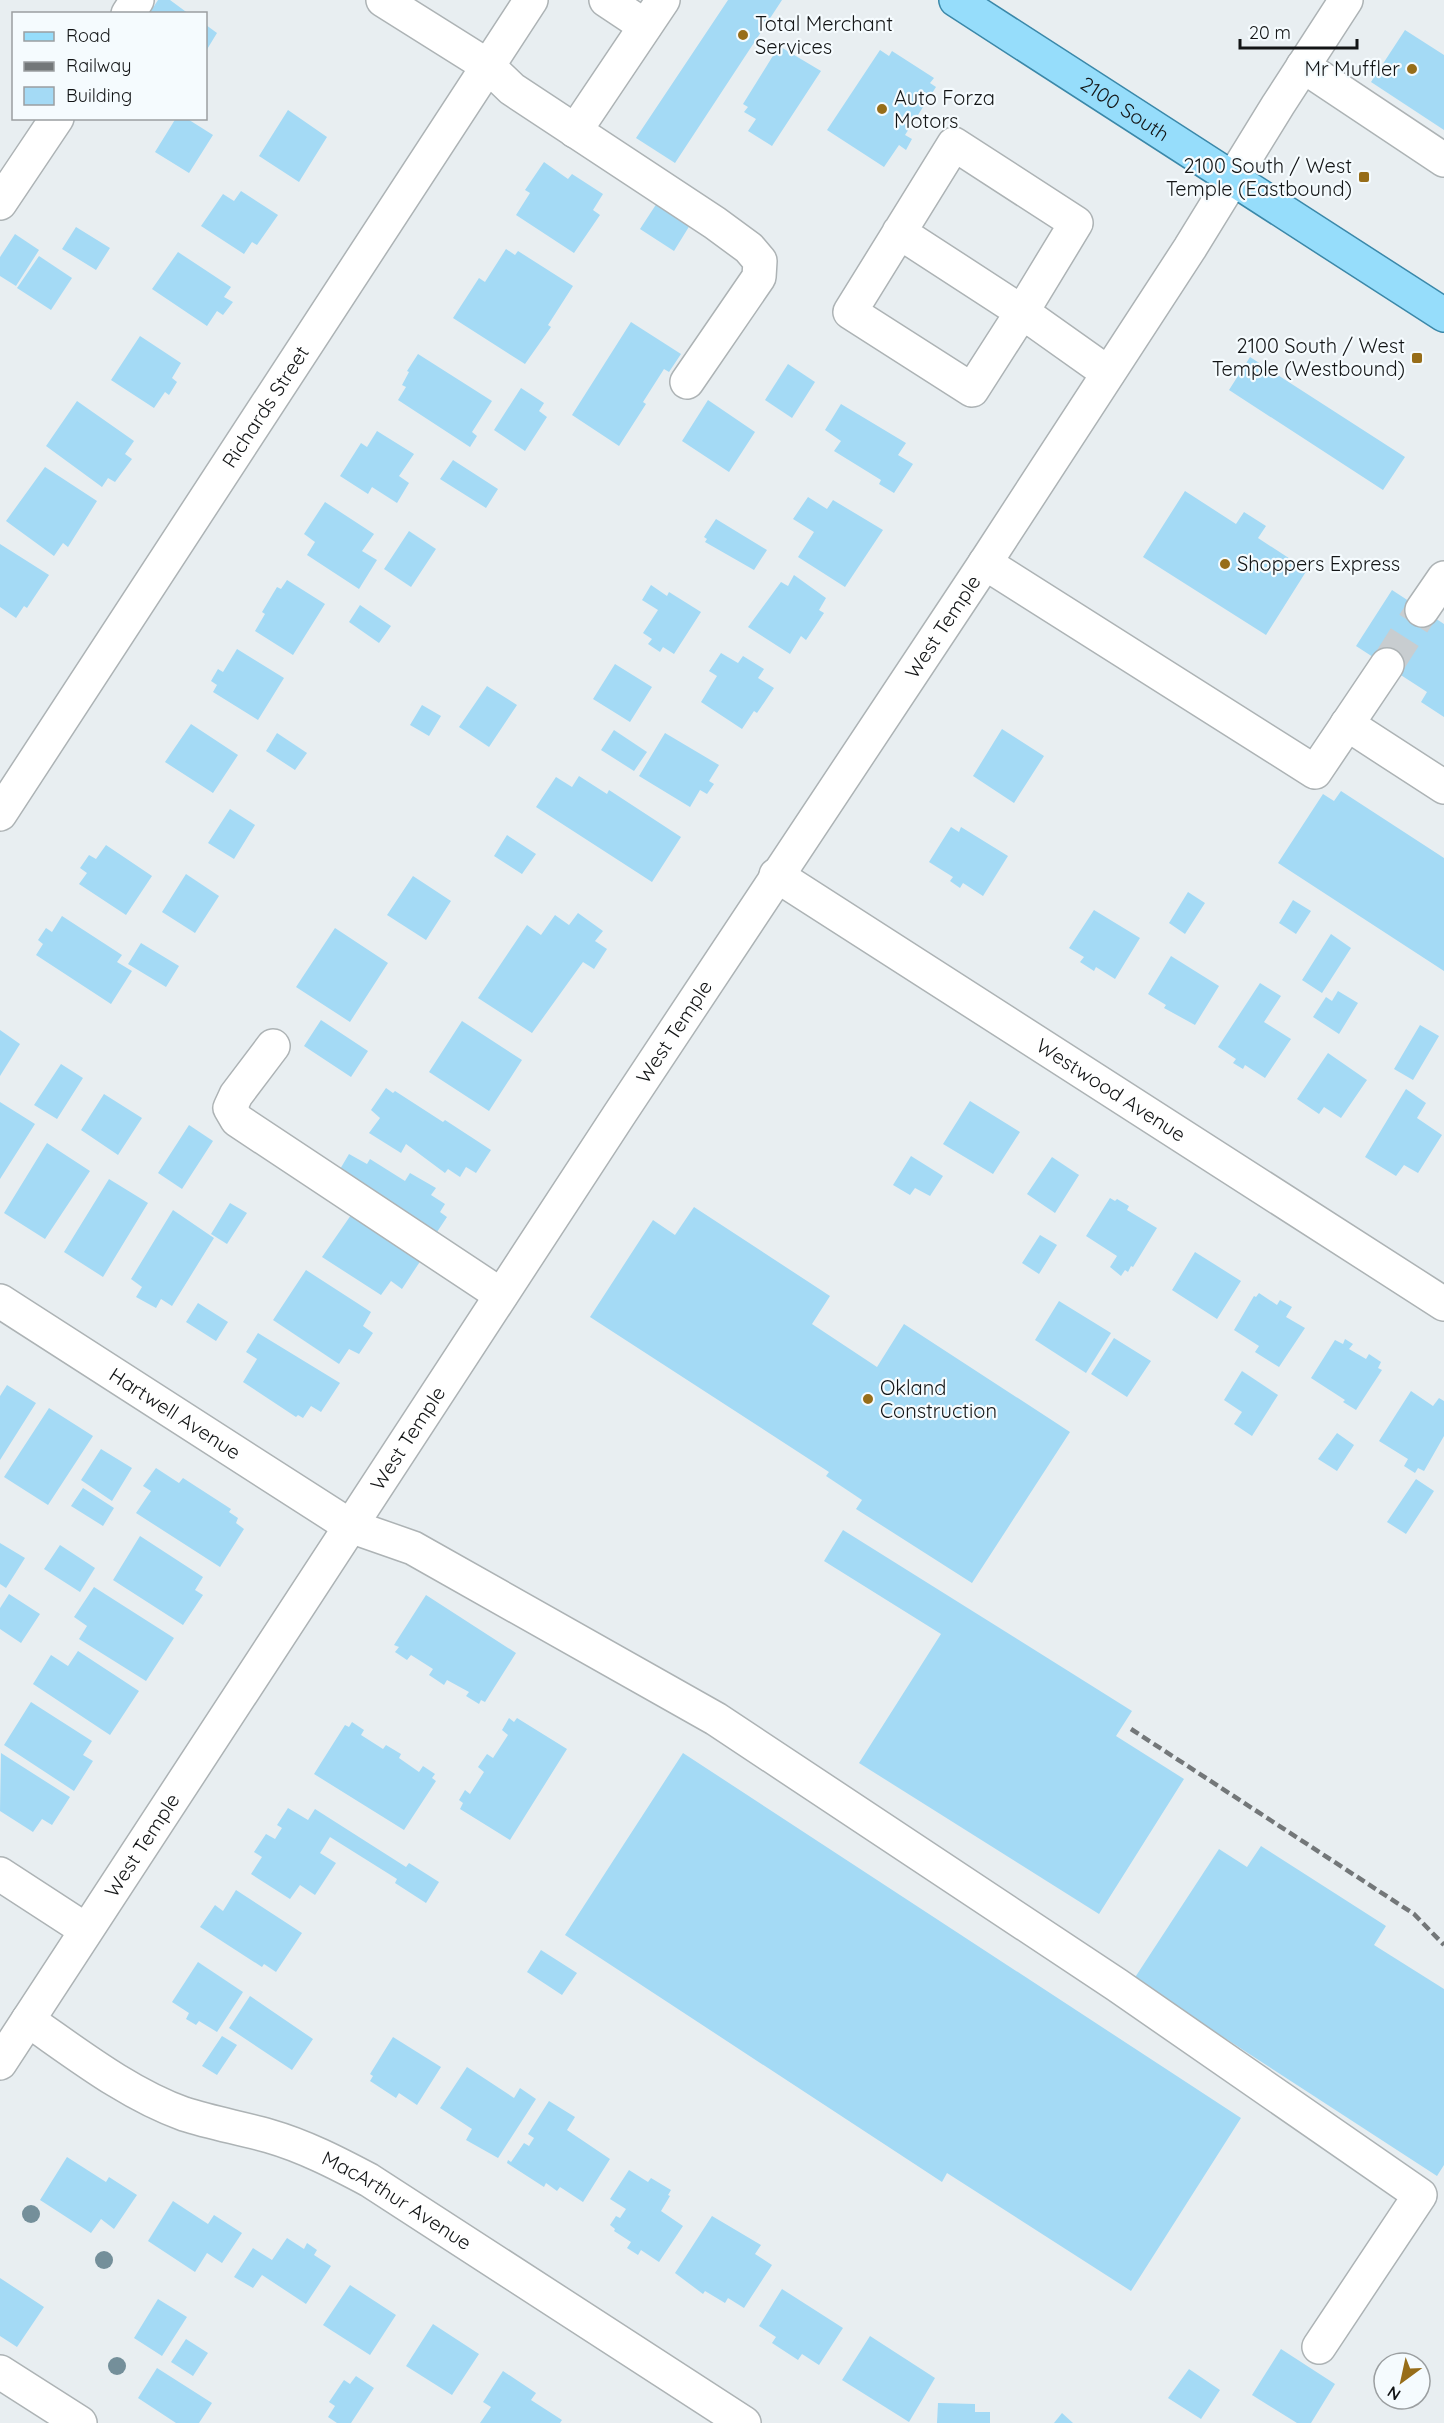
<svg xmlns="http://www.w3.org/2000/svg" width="1444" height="2423" font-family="Quicksand,sans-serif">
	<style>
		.building { fill: #a4daf5 }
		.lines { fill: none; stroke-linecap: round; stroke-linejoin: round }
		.minor-tunnel { stroke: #c8cdd0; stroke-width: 33; stroke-dasharray: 33 16; stroke-linecap: butt }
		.minor-casing { stroke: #adb3b5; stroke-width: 36 }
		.major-casing { stroke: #3b88a9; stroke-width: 36 }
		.minor { stroke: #fff; stroke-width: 33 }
		.major { stroke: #96ddfb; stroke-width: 33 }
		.rail { stroke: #737779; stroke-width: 4.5; stroke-dasharray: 9 4.5; stroke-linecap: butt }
		.tree { fill: #748f9a }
		.poi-dot { fill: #976d19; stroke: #f5fbfe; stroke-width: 2 }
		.labels { text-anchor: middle; stroke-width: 4.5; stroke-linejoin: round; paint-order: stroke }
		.poi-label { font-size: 20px; fill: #131516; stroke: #f5fbfe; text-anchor: start }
		.street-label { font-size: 20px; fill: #131516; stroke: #f5fbfe }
	</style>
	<rect width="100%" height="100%" fill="#e8eef1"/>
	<path class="building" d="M158 0H170L189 14H149Z
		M728 0H782L675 163 636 138Z
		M206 25 217 33 206 51Z
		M1405 30 1444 55V130L1371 82Z
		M779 46 821 71 772 146 748 131 756 119 744 112 748 107 743 104Z
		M880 50 889 56 892 51 934 78 930 83 936 87 905 135 912 139 906 150 899 145 884 167 827 130Z
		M288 110 327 137 299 182 259 156Z
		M176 118H186L213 135 189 173 155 152Z
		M544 162 568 179 572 174 603 194 593 210 600 215 574 253 516 215 530 193 525 190Z
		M241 191 278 215 257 245 252 242 244 254 201 226 223 194 234 201Z
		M657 203 690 225 674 251 640 229Z
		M76 227 110 248 96 270 62 249Z
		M15 234 39 250 16 286 0 276V257Z
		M506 249 515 255 518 251 573 286 548 325 551 327 525 364 453 318 479 278 485 282Z
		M178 252 231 287 224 297 233 302 223 315 217 311 207 326 152 289Z
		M39 256 72 278 51 310 17 288Z
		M631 322 681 354 669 372 664 369 643 402 646 404 619 446 572 415Z
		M140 336 181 363 172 378 177 382 169 395 165 392 154 408 111 380Z
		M418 354 492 401 472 432 477 436 470 447 398 400 406 387 402 385 409 372 407 371Z
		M1250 357 1405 457 1383 490 1229 390Z
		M788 364 815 382 792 418 765 400Z
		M521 388 544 403 539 411 547 417 525 451 494 430Z
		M708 400 755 432 729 472 682 441Z
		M77 401 134 441 125 454 132 459 115 482 108 478 102 487 46 446Z
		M841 404 906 443 898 455 913 464 894 493 879 484 881 480 834 451 841 441 825 430Z
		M377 431 414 454 399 476 409 483 397 503 372 487 368 494 340 476 361 443 367 447Z
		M453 460 498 489 486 508 440 479Z
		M45 467 97 501 68 547 63 543 54 556 6 521Z
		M1185 491 1236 524 1244 512 1266 526 1258 538 1307 570 1266 635 1143 557Z
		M808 497 827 509 833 500 883 530 845 587 798 557 814 532 793 519Z
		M325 502 374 534 362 551 377 560 359 589 307 555 315 542 304 534Z
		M716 519 767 550 754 570 705 542 707 539 704 537Z
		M409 531 436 549 411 587 384 569Z
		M0 544 49 575 27 608 24 606 16 618 0 607Z
		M794 575 826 598 819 610 824 613 806 640 801 636 790 654 748 627 781 582 788 586Z
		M287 580 325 604 293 655 255 631 265 614 262 612 277 587 281 589Z
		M651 585 667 596 669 592 701 612 674 654 663 647 660 652 648 644 652 639 643 633 658 610 642 600Z
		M1392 590 1444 624V717L1421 702 1427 692 1356 646Z
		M360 605 391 626 379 643 349 622Z
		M237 649 284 678 258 720 213 692 217 685 211 681 218 669 223 672Z
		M721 653 738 663 743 656 764 669 758 678 774 688 757 713 754 711 742 729 701 702 717 676 709 671Z
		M615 664 652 687 630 722 593 699Z
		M487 686 517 705 489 747 459 727Z
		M422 705 441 716 429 736 410 725Z
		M191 724 238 755 213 793 165 762Z
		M1002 729 1044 756 1014 803 973 776Z
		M614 730 647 752 634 771 601 750Z
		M277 733 307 753 295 770 266 751Z
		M665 733 719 765 709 781 714 784 707 794 700 790 690 807 639 776Z
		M579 776 607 794 609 790 681 837 652 882 536 807 556 777 572 787Z
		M1341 791 1444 858V971L1278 863 1323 794 1334 801Z
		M230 809 255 825 234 859 208 843Z
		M951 827 959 832 961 827 1008 856 983 896 963 883 960 888 950 881 953 877 929 862Z
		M507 835 536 854 522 874 494 856Z
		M106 845 152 876 126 915 79 884 87 873 80 868 89 855 96 859Z
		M186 874 219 896 195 933 162 912Z
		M413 876 451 901 426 940 387 915Z
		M1188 892 1205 903 1185 934 1169 923Z
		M1293 900 1311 911 1296 934 1279 923Z
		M1094 910 1140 938 1115 979 1096 967 1094 971 1080 962 1084 957 1069 948Z
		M578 913 603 931 595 941 607 949 594 969 583 962 532 1033 478 998 527 925 541 935 555 915 569 925Z
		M62 916 122 955 117 962 132 971 111 1004 36 955 43 944 38 940 46 928 52 932Z
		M335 928 388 963 350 1022 296 987Z
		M1331 934 1351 948 1322 993 1302 980Z
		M141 943 179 966 166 987 128 964Z
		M1171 956 1219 986 1195 1025 1164 1008 1166 1005 1148 994Z
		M1260 983 1281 996 1264 1022 1291 1039 1265 1078 1245 1065 1243 1069 1233 1063 1236 1059 1218 1047Z
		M1338 991 1358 1003 1339 1034 1313 1017 1326 997 1332 1001Z
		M321 1020 368 1051 351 1077 304 1046Z
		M462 1021 522 1060 489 1111 429 1072Z
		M1420 1025 1439 1036 1413 1080 1394 1069Z
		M0 1030 20 1044 0 1076Z
		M1328 1053 1367 1080 1341 1118 1324 1107 1319 1114 1297 1099Z
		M61 1064 83 1078 57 1119 34 1105Z
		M386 1088 393 1093 395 1091 443 1122 445 1120 491 1150 476 1173 466 1167 460 1177 448 1169 445 1173 406 1144 401 1153 369 1133 380 1118 371 1110Z
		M1406 1089 1426 1103 1417 1118 1442 1135 1418 1173 1404 1165 1396 1176 1365 1157Z
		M104 1094 142 1118 118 1155 81 1130Z
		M970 1101 1020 1132 993 1174 943 1144Z
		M0 1102 35 1124 0 1179Z
		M189 1125 213 1141 182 1189 158 1173Z
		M47 1143 90 1171 45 1239 4 1213Z
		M349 1154 367 1164 370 1159 405 1181 410 1173 436 1188 431 1195 445 1204 440 1212 447 1217 433 1238 336 1176Z
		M911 1156 943 1176 930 1196 915 1188 910 1195 893 1185Z
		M1052 1157 1079 1175 1055 1213 1027 1194Z
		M109 1179 148 1203 103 1277 64 1252Z
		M1110 1198 1115 1201 1117 1199 1129 1206 1127 1210 1157 1228 1133 1267 1131 1266 1128 1272 1125 1270 1121 1276 1110 1267 1117 1256 1086 1236Z
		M230 1203 247 1213 227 1244 211 1234Z
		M694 1207 830 1296 812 1324 877 1367 904 1324 1070 1432 972 1583 856 1509 862 1500 826 1476 829 1472 590 1317 653 1220 675 1235Z
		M173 1210 214 1238 172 1306 161 1299 156 1308 136 1297 142 1287 131 1279Z
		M351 1215 421 1260 402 1289 391 1281 381 1295 322 1257Z
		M1040 1235 1057 1245 1039 1274 1022 1263Z
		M1195 1252 1241 1281 1217 1319 1172 1290Z
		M306 1270 371 1312 363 1326 373 1333 359 1354 349 1349 339 1364 273 1320Z
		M1259 1293 1277 1305 1280 1300 1292 1307 1286 1317 1305 1328 1279 1367 1255 1352 1259 1346 1234 1330 1254 1296 1256 1297Z
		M1059 1301 1111 1333 1086 1373 1035 1340Z
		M198 1303 228 1322 216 1341 186 1322Z
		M258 1333 340 1383 321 1412 311 1406 303 1418 298 1415 296 1417 243 1382 257 1359 246 1352Z
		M1114 1338 1151 1361 1127 1397 1091 1374Z
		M1345 1339 1353 1344 1349 1349 1366 1359 1369 1354 1381 1362 1378 1368 1382 1370 1356 1410 1343 1402 1345 1400 1311 1378 1335 1340 1343 1344Z
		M1242 1371 1278 1395 1252 1436 1234 1424 1242 1412 1224 1400Z
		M7 1385 36 1403 0 1460V1396Z
		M1411 1391 1433 1406 1439 1398 1444 1401V1436L1424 1471 1418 1468 1415 1473 1404 1466 1408 1459 1379 1441Z
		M49 1408 93 1436 48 1505 4 1477Z
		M1337 1433 1354 1445 1337 1471 1318 1459Z
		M101 1449 132 1468 112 1501 81 1480Z
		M156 1468 179 1483 183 1478 231 1509 229 1512 238 1518 236 1523 244 1529 220 1567 136 1513 151 1491 143 1486Z
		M1416 1479 1434 1491 1406 1534 1387 1522Z
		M83 1488 114 1508 103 1526 71 1506Z
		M843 1530 1132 1711 1116 1736 1184 1779 1099 1914 859 1763 941 1634 824 1561Z
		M140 1536 203 1577 195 1590 203 1595 183 1625 113 1580Z
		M0 1543 25 1558 6 1588 0 1584Z
		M60 1545 95 1568 80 1592 44 1569Z
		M94 1587 174 1638 146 1681 79 1639 87 1626 74 1617Z
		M9 1594 40 1614 21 1643 0 1629V1608Z
		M426 1595 516 1653 485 1702 481 1700 479 1704 466 1696 469 1692 447 1680 444 1685 429 1675 433 1669 411 1655 407 1660 395 1652 399 1647 394 1645Z
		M78 1651 139 1691 110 1735 33 1684 51 1655 68 1666Z
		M31 1702 92 1741 83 1755 93 1761 74 1791 4 1745Z
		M509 1718 514 1722 517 1718 567 1749 510 1840 460 1809 463 1803 459 1800 465 1790 470 1794 484 1772 478 1767 487 1754 493 1758 508 1735 502 1730Z
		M352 1722 364 1730 361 1735 383 1749 386 1745 401 1754 399 1758 419 1772 423 1766 435 1774 432 1778 436 1781 404 1830 314 1774 345 1725 349 1727Z
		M1 1753 70 1797 52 1825 42 1819 33 1832 0 1811Z
		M683 1753 1241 2118 1131 2291 947 2173 942 2182 565 1935Z
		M288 1808 308 1820 315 1809 406 1867 409 1863 439 1882 426 1903 395 1883 397 1879 330 1837 320 1853 336 1863 315 1895 300 1885 290 1899 251 1874 262 1857 254 1852 266 1834 275 1839 282 1828 277 1825Z
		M1261 1846 1386 1926 1374 1945 1444 1989V2165L1437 2176 1134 1979 1219 1849 1247 1867Z
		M236 1890 302 1933 276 1972 264 1964 262 1967 200 1927 215 1905 223 1911Z
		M541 1950 577 1973 562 1995 527 1972Z
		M198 1962 243 1992 217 2032 199 2021 196 2025 186 2019 189 2013 172 2002Z
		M250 1996 313 2039 292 2070 229 2028Z
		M222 2036 237 2045 217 2075 202 2066Z
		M393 2037 441 2067 417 2105 399 2093 396 2098 370 2081 373 2076 370 2074Z
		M467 2067 514 2098 520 2088 536 2099 498 2158 466 2140 472 2129 440 2108Z
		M549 2101 575 2117 567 2130 610 2159 583 2202 560 2187 557 2191 546 2183 544 2187 507 2163 508 2160 511 2162 524 2143 529 2146 534 2138 528 2134Z
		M67 2157 106 2182 109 2177 137 2195 114 2229 101 2219 91 2233 40 2200Z
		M629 2170 648 2182 651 2178 671 2190 668 2195 670 2196 661 2211 683 2226 659 2262 641 2250 638 2255 627 2248 631 2242 614 2231 615 2229 610 2225 616 2216 620 2218 626 2209 610 2199Z
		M173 2201 208 2224 214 2215 242 2233 222 2263 207 2253 195 2272 148 2241Z
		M712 2216 761 2245 755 2254 772 2265 744 2308 728 2298 725 2303 705 2291 703 2294 675 2273Z
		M287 2238 304 2249 307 2243 317 2250 314 2255 331 2266 306 2304 262 2275 253 2288 234 2277 253 2248 272 2260Z
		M0 2278 44 2307 17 2347 0 2336Z
		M350 2285 396 2315 370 2355 323 2325Z
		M782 2289 843 2328 819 2365 802 2354 798 2360 772 2343 776 2337 759 2326Z
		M158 2299 187 2317 162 2356 134 2338Z
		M433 2324 479 2354 452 2395 406 2366Z
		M870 2336 935 2378 909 2422 842 2380Z
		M186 2339 208 2353 193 2376 171 2362Z
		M1281 2349 1335 2384 1311 2423H1297L1252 2395Z
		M157 2368 212 2403 199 2423H176L138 2398Z
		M1189 2369 1220 2390 1201 2419 1168 2398Z
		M503 2371 536 2393 531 2400 562 2420 560 2423H480L491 2407 483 2402Z
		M356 2376 374 2388 351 2423H337L328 2417 335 2406 329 2402 344 2380 350 2384Z
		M938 2403 975 2404V2412H990V2423H937Z
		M1062 2413 1073 2423H1054Z"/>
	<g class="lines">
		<path class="minor-tunnel" d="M1387 665 1422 610"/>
		<defs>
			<g id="minor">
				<path d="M383 0 488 66 512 89 715 223 749 248 760 261 759 277 687 382"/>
				<path d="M606 0 645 26"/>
				<path d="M128 14 137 0"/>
				<path d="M1303 66 1444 160"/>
				<path d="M575 131 663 0"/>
				<path d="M0 203 57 118"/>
				<path d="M899 232 1022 312 1076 223 954 144 850 312 972 390 1022 312 1108 373"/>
				<path d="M985 563 1315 772 1387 665"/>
				<path d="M1422 610 1444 578"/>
				<path d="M1347 724 1444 787"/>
				<path id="s1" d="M0 814 531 0"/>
				<path id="s2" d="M776 875 1444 1304"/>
				<path d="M273 1046 236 1095 230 1108 237 1120 501 1295"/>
				<path id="s3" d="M0 1301 350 1526 413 1548 716 1719 1117 1985 1420 2195 1319 2347"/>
				<path d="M0 1874 86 1930"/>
				<path id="s4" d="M28 2020C77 2054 128 2094 184 2114 212 2123 241 2128 269 2136 304 2146 337 2163 369 2180L744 2423"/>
				<path id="s5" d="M0 2063 619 1115 985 563 1190 248 1278 105 1346 0"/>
				<path d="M0 2372 80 2423"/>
			</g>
			<g id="major">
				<path id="s6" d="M956 0 1444 315"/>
			</g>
		</defs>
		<use href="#minor" class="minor-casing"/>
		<use href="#major" class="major-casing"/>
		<use href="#minor" class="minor"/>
		<use href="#major" class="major"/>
		<path class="rail" d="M1131 1729 1414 1914 1444 1945"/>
	</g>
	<g class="tree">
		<circle cx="31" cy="2214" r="9"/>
		<circle cx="104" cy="2260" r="9"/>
		<circle cx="117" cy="2366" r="9"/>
	</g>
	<g class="poi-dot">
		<circle cx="743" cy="35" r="6"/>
		<circle cx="1412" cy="69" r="6"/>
		<circle cx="882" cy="109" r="6"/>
		<rect x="1358" y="171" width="12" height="12" rx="3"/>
		<rect x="1411" y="352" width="12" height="12" rx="3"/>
		<circle cx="1225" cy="564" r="6"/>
		<circle cx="868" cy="1399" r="6"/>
	</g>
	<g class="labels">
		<g class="poi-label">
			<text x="755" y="31">Total Merchant<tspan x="755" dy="23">Services</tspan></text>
			<text x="1400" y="76" text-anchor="end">Mr Muffler</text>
			<text x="894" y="105">Auto Forza<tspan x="894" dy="23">Motors</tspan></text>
			<text x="1352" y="173" text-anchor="end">2100 South / West<tspan x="1352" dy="23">Temple (Eastbound)</tspan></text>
			<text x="1405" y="353" text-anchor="end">2100 South / West<tspan x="1405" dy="23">Temple (Westbound)</tspan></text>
			<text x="1237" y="571">Shoppers Express</text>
			<text x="880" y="1395">Okland<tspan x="880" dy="23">Construction</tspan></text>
		</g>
		<g class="street-label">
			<text dy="7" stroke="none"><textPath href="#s6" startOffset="201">2100 South</textPath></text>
			<text dy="7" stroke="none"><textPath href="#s1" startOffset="486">Richards Street</textPath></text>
			<text dy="7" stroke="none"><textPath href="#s5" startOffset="1718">West Temple</textPath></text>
			<text dy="7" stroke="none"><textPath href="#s5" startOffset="1232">West Temple</textPath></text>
			<text dy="7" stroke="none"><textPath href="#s2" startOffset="398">Westwood Avenue</textPath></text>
			<text dy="7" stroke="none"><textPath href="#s3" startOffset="208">Hartwell Avenue</textPath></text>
			<text dy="7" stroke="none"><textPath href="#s5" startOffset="746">West Temple</textPath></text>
			<text dy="7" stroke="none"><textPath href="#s5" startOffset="260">West Temple</textPath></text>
			<text dy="7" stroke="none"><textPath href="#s4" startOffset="414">MacArthur Avenue</textPath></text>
		</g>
	</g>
	<rect x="12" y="12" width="195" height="108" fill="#f5fbfe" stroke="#9b9fa1" stroke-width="1.5"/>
	<rect x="24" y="32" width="30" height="9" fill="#96ddfb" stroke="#9b9fa1" stroke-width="1.5"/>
	<text x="66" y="42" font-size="18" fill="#131516">Road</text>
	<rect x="24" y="62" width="30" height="9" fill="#737779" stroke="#9b9fa1" stroke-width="1.5"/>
	<text x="66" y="72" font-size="18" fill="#131516">Railway</text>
	<rect x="24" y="87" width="30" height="18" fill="#a4daf5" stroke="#9b9fa1" stroke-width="1.5"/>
	<text x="66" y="102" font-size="18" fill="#131516">Building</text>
	<g transform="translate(1402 2381) rotate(213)"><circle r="28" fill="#f5fbfe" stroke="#9b9fa1" stroke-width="1.5"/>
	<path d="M0-4.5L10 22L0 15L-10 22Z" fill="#976d19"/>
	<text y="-9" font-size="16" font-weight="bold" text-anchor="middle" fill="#131516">N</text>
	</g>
	<path d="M1240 39v9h117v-9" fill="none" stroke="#131516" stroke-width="3"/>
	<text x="1249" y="39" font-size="18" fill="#131516" stroke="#f5fbfe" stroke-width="4.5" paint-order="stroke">20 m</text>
</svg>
